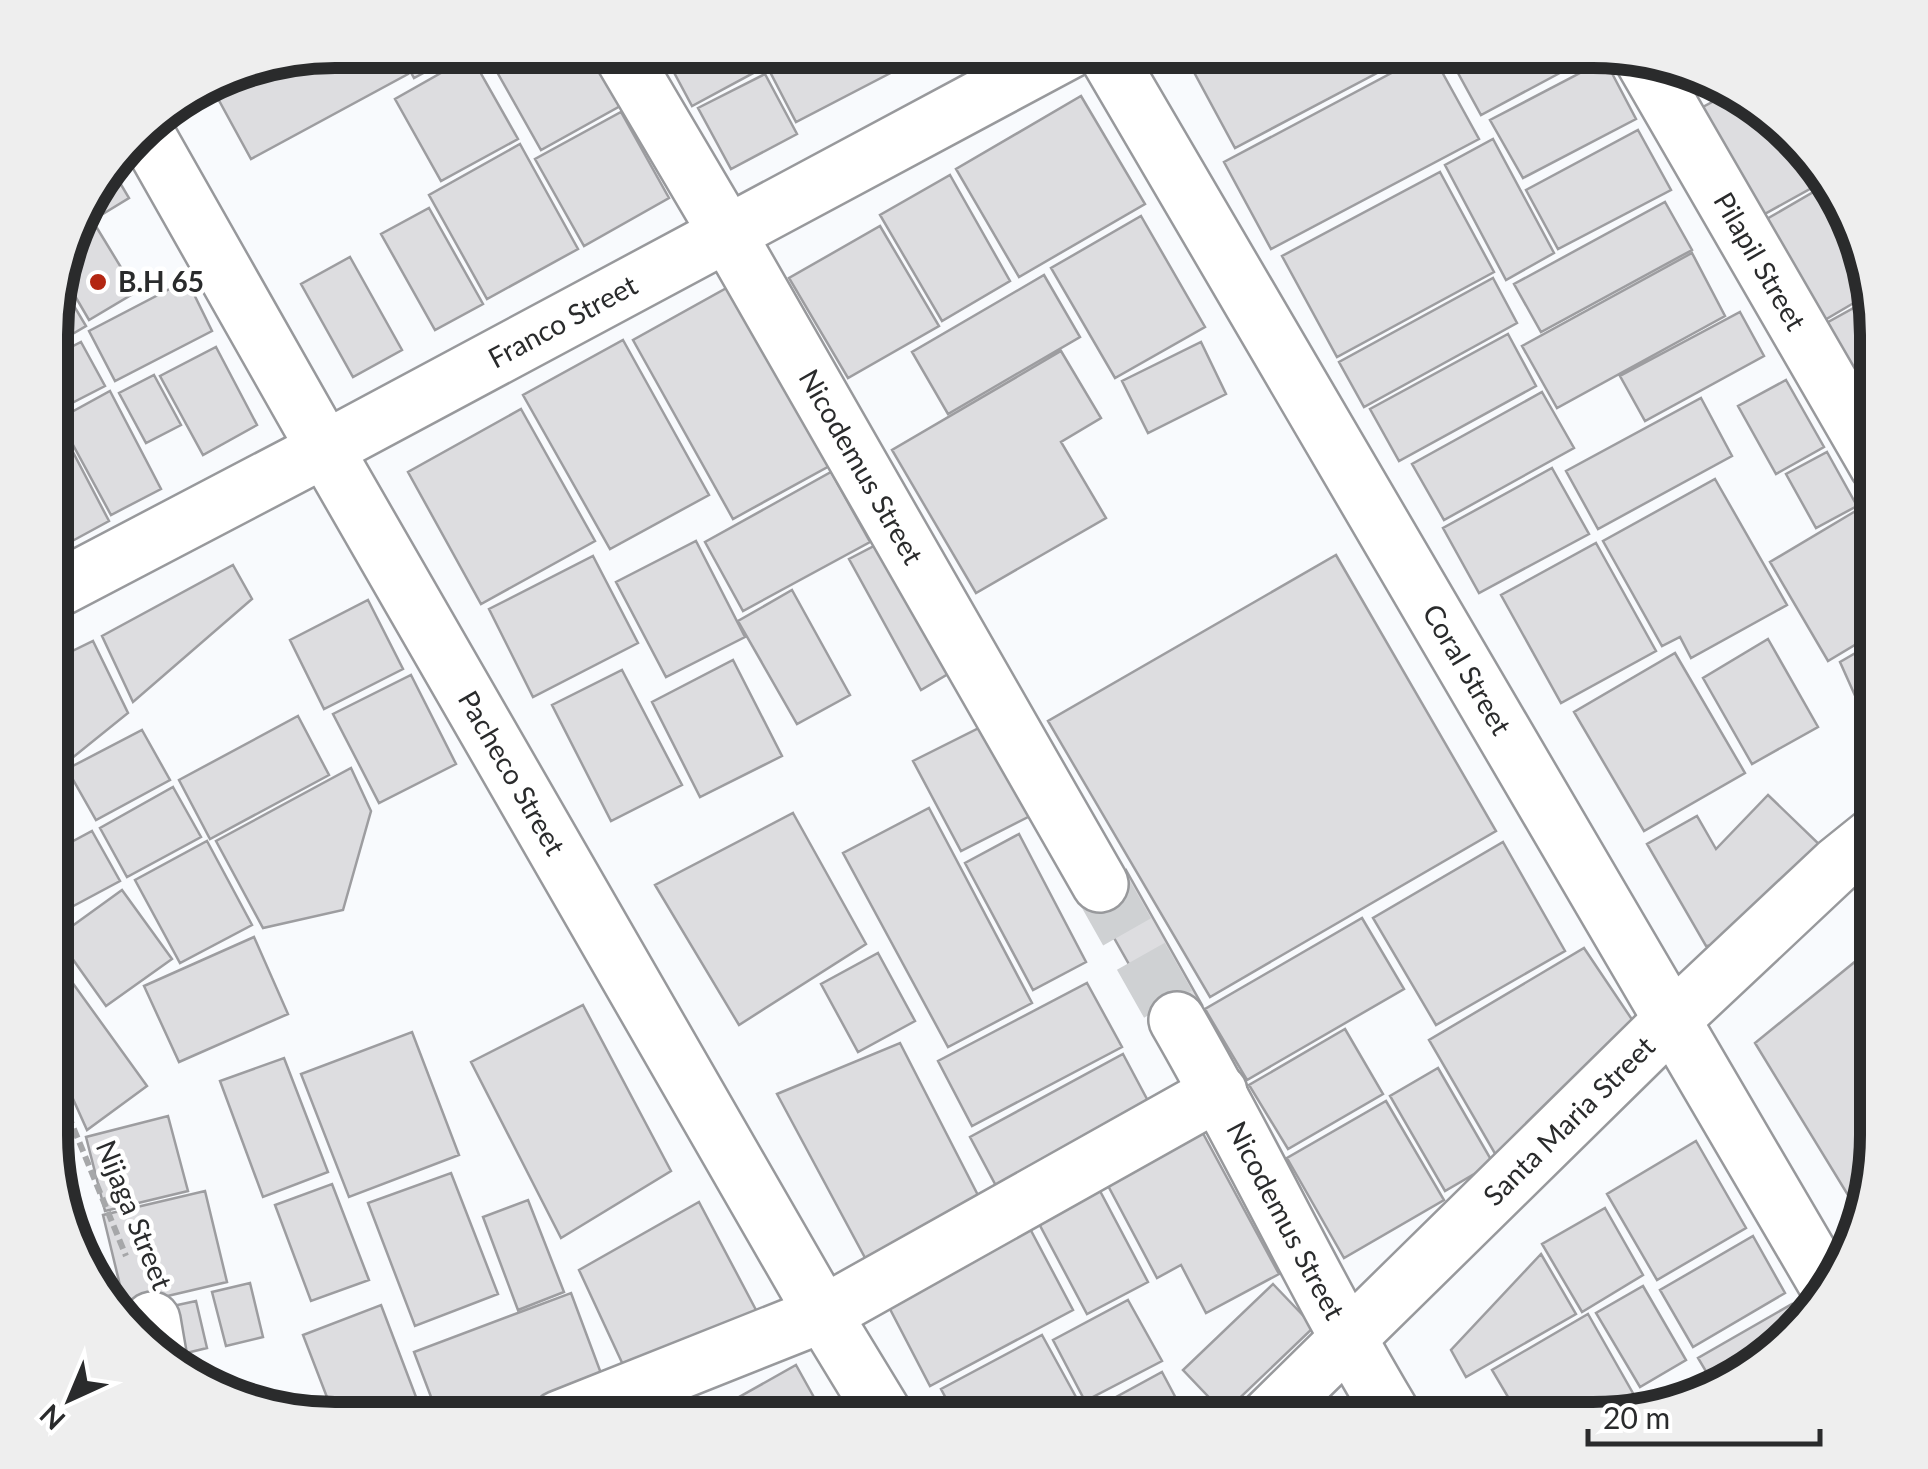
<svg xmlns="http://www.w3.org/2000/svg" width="1928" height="1469" font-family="Lato,sans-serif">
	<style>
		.building { fill: #dddde0; stroke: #9d9da0; stroke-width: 2.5 }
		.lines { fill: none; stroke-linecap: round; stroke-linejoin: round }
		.minor-tunnel { stroke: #cfd1d3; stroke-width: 55; stroke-dasharray: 55 28; stroke-linecap: butt }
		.minor-casing { stroke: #98999c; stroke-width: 60 }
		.path { stroke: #a6a7a9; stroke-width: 6; stroke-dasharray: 10 5; stroke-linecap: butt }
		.minor { stroke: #fff; stroke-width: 55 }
		.poi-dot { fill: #b32612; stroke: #fff; stroke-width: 4 }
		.labels { text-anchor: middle; stroke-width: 9; stroke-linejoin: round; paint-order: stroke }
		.street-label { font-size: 28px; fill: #2a2b2c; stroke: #fff }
		.poi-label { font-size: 28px; font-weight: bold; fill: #2a2b2c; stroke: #fff; text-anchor: start }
		.rim { fill: none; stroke: #2a2b2c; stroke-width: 12 }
	</style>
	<rect width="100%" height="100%" fill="#f8fafd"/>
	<path class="building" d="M334 50H395L408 74 251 159 210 84 242 65Z
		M399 50H466L414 78Z
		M499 50H591L622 105 541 150 488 56Z
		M662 50H796L692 106Z
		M803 50H893L902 67 796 122 768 68Z
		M910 50H940L917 63Z
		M1182 50H1389L1396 63 1235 148Z
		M1446 51H1601L1481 115Z
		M1431 52 1479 139 1271 249 1224 162Z
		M471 56 518 139 441 181 395 99Z
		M1605 60 1636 119 1523 178 1490 120Z
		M1700 71H1702L1727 87 1713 94Z
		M765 74 797 134 731 169 698 108Z
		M1733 91 1781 120 1826 180 1761 216 1701 108Z
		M1081 96 1145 204 1019 277 956 169Z
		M621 112 669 198 584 246 535 159Z
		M1638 130 1671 190 1558 249 1526 190Z
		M1493 139 1554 253 1506 280 1445 165Z
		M520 144 578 249 487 299 429 195Z
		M110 166 129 198 75 231 88 193Z
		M1440 172 1494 272 1337 357 1282 256Z
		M950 175 1010 281 942 321 880 215Z
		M1829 183 1849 209 1869 294 1823 321 1765 220Z
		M1665 202 1692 250 1541 332 1514 284Z
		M429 208 483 304 435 330 381 234Z
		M1141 216 1205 327 1115 378 1051 268Z
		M880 226 939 326 848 378 789 278Z
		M97 228 136 292 89 320 61 272 71 243Z
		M1692 253 1725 316 1557 408 1522 346Z
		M350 257 402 350 353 377 301 284Z
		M1044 275 1080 337 948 414 912 352Z
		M1493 278 1517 323 1364 407 1339 362Z
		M58 279 86 326 52 346 53 297Z
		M187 280 212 331 115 381 89 331Z
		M732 285 833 464 733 519 633 340Z
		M1870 299 1878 334V427L1821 326Z
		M1740 312 1764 356 1645 421 1620 376Z
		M1508 334 1536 386 1399 461 1370 409Z
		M623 340 709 495 610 549 523 395Z
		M81 342 105 386 64 407 52 385V357Z
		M1201 342 1226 394 1148 433 1122 381Z
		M216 347 257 425 203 455 160 376Z
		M1061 351 1101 418 1061 442 1106 518 976 593 892 450Z
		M154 375 181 425 146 443 119 393Z
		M1786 380 1824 447 1776 474 1738 406Z
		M110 391 161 489 111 515 59 419Z
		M1542 392 1574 448 1444 520 1412 464Z
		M1701 398 1732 456 1598 529 1566 471Z
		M521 409 595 541 481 604 408 472Z
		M52 412 109 521 52 552Z
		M1827 452 1857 506 1816 528 1786 474Z
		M1552 468 1589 534 1479 593 1443 528Z
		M831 472 870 542 743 611 705 542Z
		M1715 479 1787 605 1691 658 1680 637 1662 646 1603 541Z
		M1859 509 1878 540V631L1828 661 1770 562Z
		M696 541 745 637 666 677 616 582Z
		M1596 543 1656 651 1561 703 1501 595Z
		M876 545 948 674 921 690 849 559Z
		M1336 555 1496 831 1210 997 1048 721Z
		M593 556 638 643 533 697 489 609Z
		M233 565 252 599 133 702 102 636Z
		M792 590 850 695 797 724 738 621Z
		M368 600 403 669 324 709 290 640Z
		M1768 639 1818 727 1752 764 1703 678Z
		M1878 640V747L1840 662Z
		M93 641 128 713 51 775 52 661Z
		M1675 653 1745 773 1644 831 1574 712Z
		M733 660 782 756 700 797 652 702Z
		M622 670 682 785 611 821 552 705Z
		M411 675 456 764 379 803 333 714Z
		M298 716 329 775 210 839 179 780Z
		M985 725 1032 815 961 851 913 761Z
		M142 730 170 780 96 820 67 769Z
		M351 768 371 811 343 910 263 928 216 841Z
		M173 787 201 837 127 877 100 828Z
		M1768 795 1822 847 1727 944 1706 946 1647 844 1697 816 1716 849Z
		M929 808 1032 1003 948 1047 843 853Z
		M793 813 866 944 739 1025 655 885Z
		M92 831 120 881 51 918V853Z
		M1019 834 1086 962 1033 990 965 863Z
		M207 841 252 925 180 963 135 880Z
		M1503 842 1565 951 1436 1025 1373 918Z
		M1126 870 1202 1005 1164 1026 1088 892Z
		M122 890 172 959 106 1006 57 937Z
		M1362 918 1404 989 1247 1080 1205 1009Z
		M254 937 288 1014 179 1062 144 986Z
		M1878 943 1877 1154 1862 1218 1755 1043Z
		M1584 948 1635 1024 1497 1157 1429 1040Z
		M51 953 147 1086 87 1130 51 1050Z
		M878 953 915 1021 858 1052 821 984Z
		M1087 983 1122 1047 972 1126 938 1061Z
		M583 1005 671 1171 561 1238 471 1062Z
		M1345 1029 1383 1094 1288 1149 1249 1085Z
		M412 1032 459 1155 349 1197 301 1074Z
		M900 1043 984 1207 870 1267 777 1094Z
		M1123 1054 1156 1116 1002 1197 970 1137Z
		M284 1058 328 1172 263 1197 220 1081Z
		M1438 1068 1493 1163 1445 1191 1390 1096Z
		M1386 1101 1444 1200 1344 1258 1287 1158Z
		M51 1108 71 1161 54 1167 51 1154Z
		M1192 1113 1279 1274 1206 1313 1181 1265 1157 1278 1096 1163Z
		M168 1116 188 1191 105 1211 86 1137Z
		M1696 1141 1746 1228 1657 1280 1607 1194Z
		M1090 1172 1148 1282 1087 1314 1028 1203Z
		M451 1173 498 1294 415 1326 368 1203Z
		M332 1184 369 1280 311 1301 275 1205Z
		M205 1191 227 1282 125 1306 103 1215Z
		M528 1200 564 1292 518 1310 483 1217Z
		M699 1202 765 1327 631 1382 579 1270Z
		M1018 1206 1073 1310 930 1386 878 1286Z
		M1605 1208 1643 1275 1582 1312 1542 1244Z
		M1753 1236 1785 1293 1693 1347 1660 1290Z
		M1541 1254 1576 1314 1466 1377 1451 1350Z
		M250 1283 263 1337 226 1346 212 1292Z
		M1273 1284 1314 1327 1224 1413 1183 1370Z
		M1643 1286 1686 1360 1640 1387 1596 1313Z
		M571 1293 608 1392 538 1419 439 1418 414 1352Z
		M1128 1300 1162 1361 1085 1401 1053 1340Z
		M196 1301 207 1348 170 1357 159 1309Z
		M1792 1304 1804 1325 1717 1390 1698 1358Z
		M381 1305 424 1418H335L303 1335Z
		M1588 1314 1634 1395 1592 1419H1521L1492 1370Z
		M1042 1335 1088 1419H957L941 1389Z
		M796 1365 826 1419H700Z
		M1162 1372 1187 1419H1102L1096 1408Z"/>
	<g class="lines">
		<path class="minor-tunnel" d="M1100 884 1177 1020"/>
		<defs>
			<g id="minor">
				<path id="s1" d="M619 50 727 233 1100 884"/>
				<path id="s2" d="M1104 50 1829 1288"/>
				<path id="s3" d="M1642 58 1878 466"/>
				<path id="s4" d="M142 126 325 449 823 1314 887 1419"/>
				<path id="s5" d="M52 592 325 449 1070 50"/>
				<path id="s6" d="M1177 1020C1253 1151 1316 1289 1395 1419"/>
				<path d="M152 1320 158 1355"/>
				<path d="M559 1419 823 1314 1219 1092"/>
				<path id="s7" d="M1266 1419 1673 1019 1837 865 1878 832"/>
			</g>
		</defs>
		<use href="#minor" class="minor-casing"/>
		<path class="path" d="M51 1073 126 1256"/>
		<use href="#minor" class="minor"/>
	</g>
	<circle class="poi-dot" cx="98" cy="282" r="10"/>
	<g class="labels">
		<g class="street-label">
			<text dy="10" stroke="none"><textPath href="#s3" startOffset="235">Pilapil Street</textPath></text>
			<text dy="10" stroke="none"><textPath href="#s5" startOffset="578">Franco Street</textPath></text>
			<text dy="10" stroke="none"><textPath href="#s1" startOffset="482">Nicodemus Street</textPath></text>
			<text dy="10" stroke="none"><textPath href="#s2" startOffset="718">Coral Street</textPath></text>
			<text dy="10" stroke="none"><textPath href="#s4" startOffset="745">Pacheco Street</textPath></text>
			<text dy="10" stroke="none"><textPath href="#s7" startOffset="425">Santa Maria Street</textPath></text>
			<text transform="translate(134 1215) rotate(68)" y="10">Nijaga Street</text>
			<text dy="10" stroke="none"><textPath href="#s6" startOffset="228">Nicodemus Street</textPath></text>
		</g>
		<g class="poi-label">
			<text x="118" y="292">B.H 65</text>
		</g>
	</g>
	<path d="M0 0H1928V1469H0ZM335 68H1593A267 267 0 0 1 1860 335V1135A267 267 0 0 1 1593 1402H335A267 267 0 0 1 68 1135V335A267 267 0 0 1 335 68Z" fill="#eee" fill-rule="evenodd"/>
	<path class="rim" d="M335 68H1593A267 267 0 0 1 1860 335V1135A267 267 0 0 1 1593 1402H335A267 267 0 0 1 68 1135V335A267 267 0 0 1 335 68Z"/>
	<g transform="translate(70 1399) rotate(224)" stroke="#ffffff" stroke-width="8" paint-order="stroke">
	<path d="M0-8L18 38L0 25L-18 38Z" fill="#2a2b2c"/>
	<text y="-15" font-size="28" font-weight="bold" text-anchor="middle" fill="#2a2b2c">N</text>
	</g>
	<path d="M1588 1429v15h232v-15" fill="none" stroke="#2a2b2c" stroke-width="5"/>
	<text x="1603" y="1429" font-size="30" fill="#2a2b2c" stroke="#ffffff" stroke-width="8" paint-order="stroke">20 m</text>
</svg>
